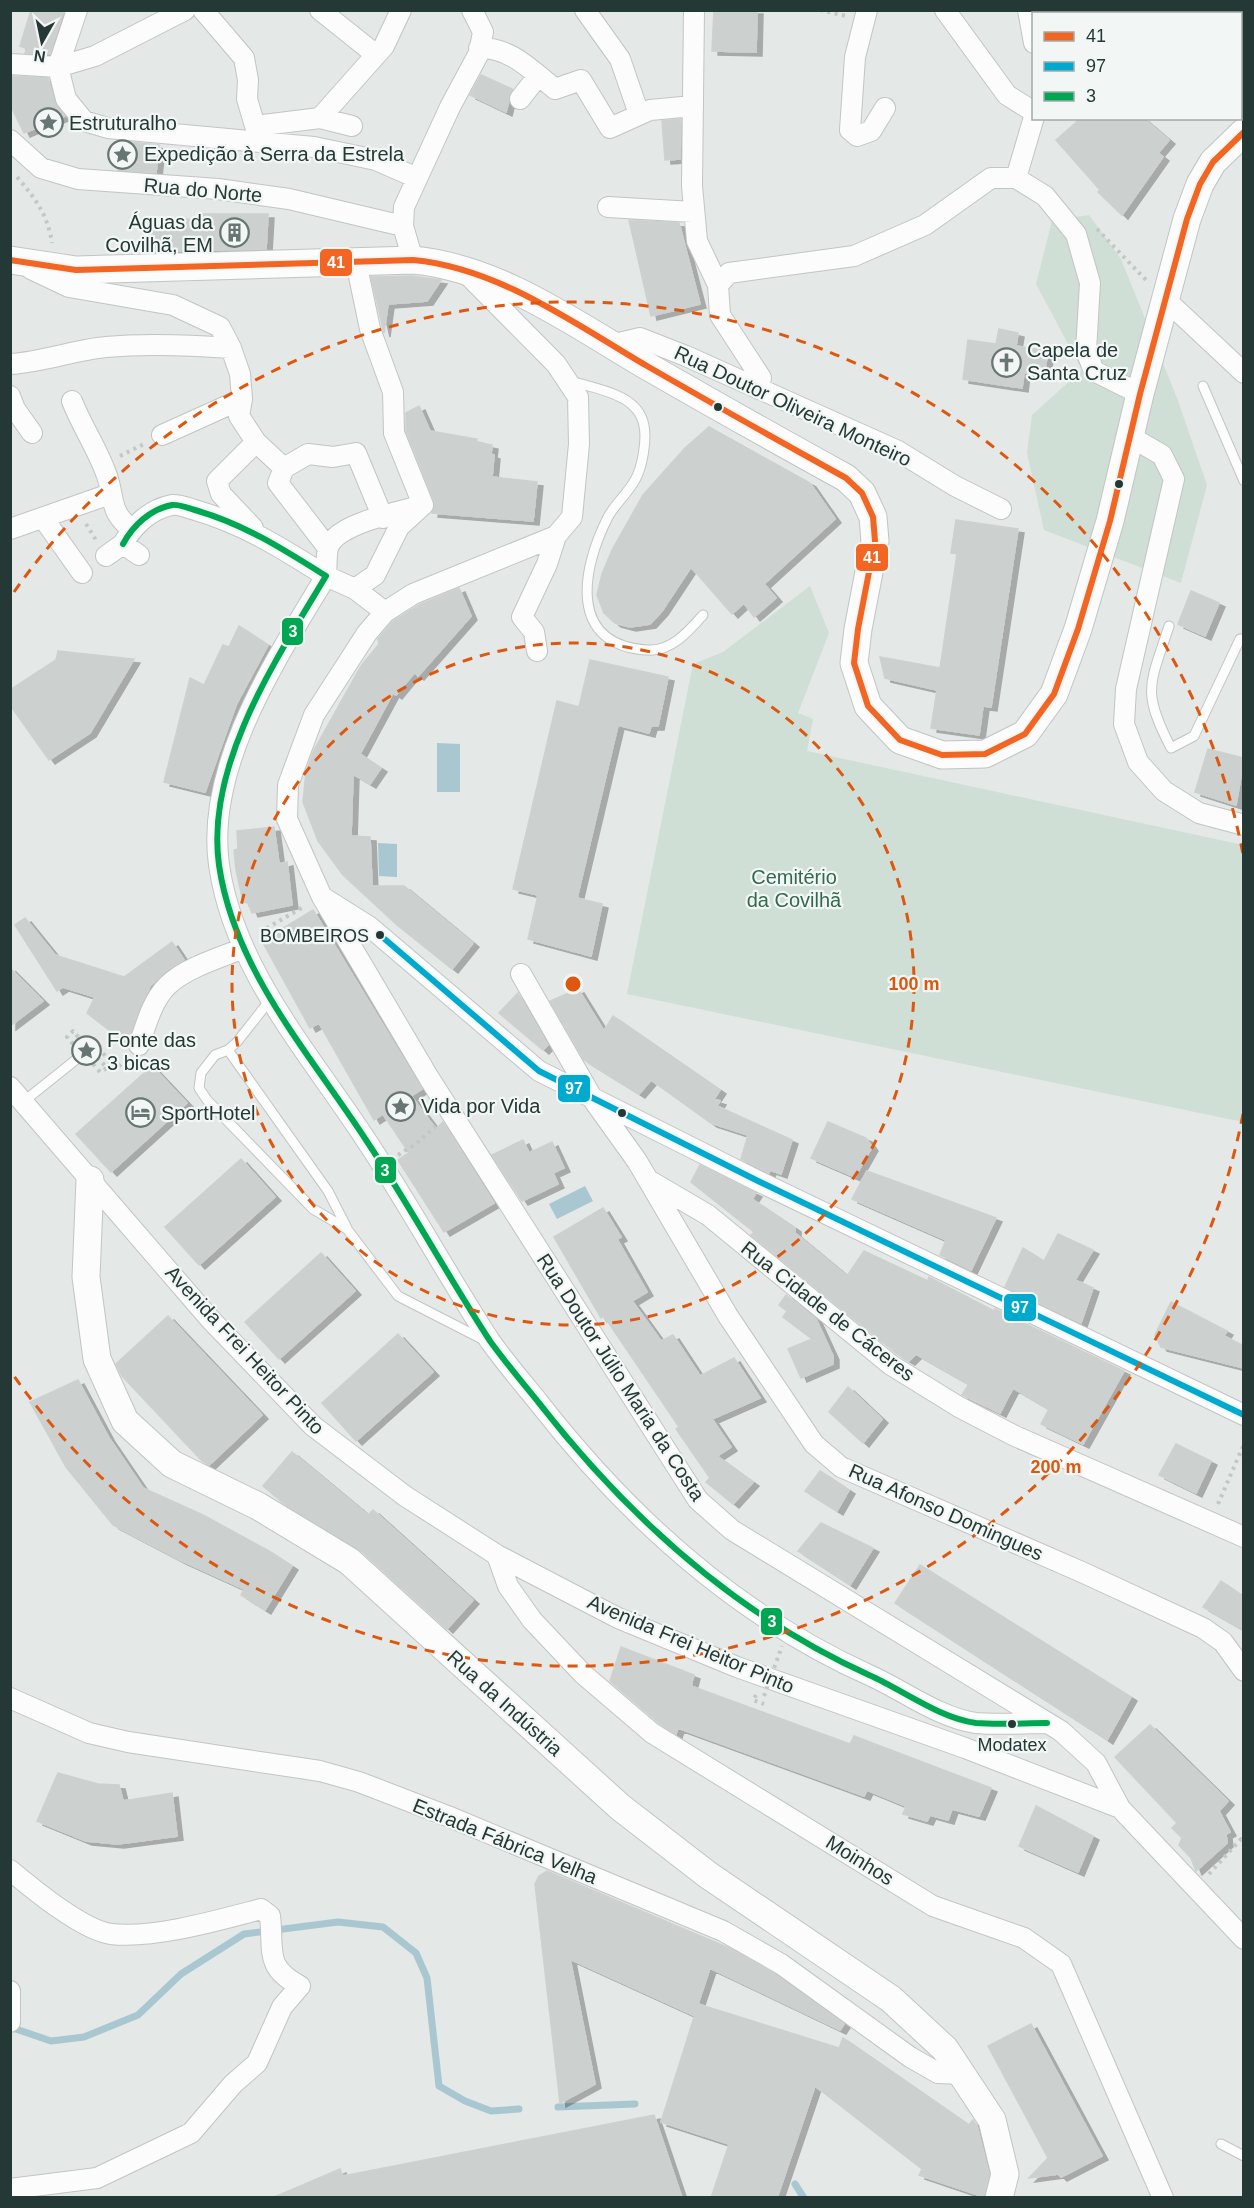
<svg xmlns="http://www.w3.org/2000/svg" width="1254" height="2208" font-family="Helvetica,sans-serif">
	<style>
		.green { fill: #cfdfd6 }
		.water { fill: #a9c7d1 }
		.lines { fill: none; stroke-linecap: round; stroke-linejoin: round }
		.stream { stroke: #a9c7d1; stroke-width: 7 }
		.building { fill: #ccd1cf; stroke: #cdd1cf; stroke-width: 1.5; filter: url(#shadow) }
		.lane-casing { stroke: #c1c5c3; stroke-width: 11 }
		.street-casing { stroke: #c1c5c3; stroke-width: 22 }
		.secondary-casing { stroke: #c0c5c4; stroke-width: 29 }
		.path { stroke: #c1c8c5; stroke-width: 4; stroke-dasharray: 3 4.5; stroke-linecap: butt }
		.lane { stroke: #fbfcfb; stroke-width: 9 }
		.street { stroke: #fbfcfb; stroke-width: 20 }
		.secondary { stroke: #fbfcfb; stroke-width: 27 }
		.path-bridge { stroke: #c1c8c5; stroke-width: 4; stroke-dasharray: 3 4.5; stroke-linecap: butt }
		.bus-1-casing { stroke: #f2f7f5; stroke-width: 10 }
		.bus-2-casing { stroke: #f2f7f5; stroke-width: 10 }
		.bus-3-casing { stroke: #f2f7f5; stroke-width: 10 }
		.bus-1 { stroke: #f26522; stroke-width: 6 }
		.bus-2 { stroke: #00a9ce; stroke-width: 6 }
		.bus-3 { stroke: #00a651; stroke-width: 6 }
		.ring { fill: none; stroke: #de570e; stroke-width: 3; stroke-dasharray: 10 8 }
		.bus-dot { fill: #243935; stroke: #f2f7f5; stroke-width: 2 }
		.labels { text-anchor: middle; stroke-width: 4.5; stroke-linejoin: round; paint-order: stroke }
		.bus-label { font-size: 18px; fill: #243935; stroke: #f2f7f5; text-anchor: end }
		.poi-label { font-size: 20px; fill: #243935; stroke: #f2f7f5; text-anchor: start }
		.street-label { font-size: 20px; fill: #243935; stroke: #f2f7f5 }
		.park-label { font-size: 20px; fill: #336a4f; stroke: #f2f7f5 }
		.centre { fill: #de570e; stroke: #f2f7f5; stroke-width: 3 }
		.ring-label { font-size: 18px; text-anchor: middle; font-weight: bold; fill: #de570e; stroke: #f2f7f5; stroke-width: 4.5; stroke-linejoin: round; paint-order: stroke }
		.line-badge { stroke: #f2f7f5; stroke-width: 2 }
		.badge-label { font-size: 16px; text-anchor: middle; font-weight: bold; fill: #fff }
	</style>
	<defs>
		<filter id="shadow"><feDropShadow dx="6" dy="4" stdDeviation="0" flood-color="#0004"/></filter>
	</defs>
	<rect width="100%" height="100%" fill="#e4e8e6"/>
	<path class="green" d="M1089 215 1121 259 1177 398 1207 485 1181 583 1044 530 1027 453 1032 415 1082 370 1036 284 1052 221Z
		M810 586 829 633 798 713 813 719 807 751 1243 845V1122L627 994 693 664 723 652Z"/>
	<path class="water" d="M437 743 460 744V792H437Z
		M378 843 397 844V877L379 876Z
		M585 1186 593 1201 557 1219 549 1204Z"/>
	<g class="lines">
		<path class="stream" d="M10 2027 51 2041 84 2037 138 2015 181 1974 244 1934 338 1922 383 1927 416 1953 427 1978 439 2086 465 2101 491 2111 519 2109
			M558 2107 635 2104
			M795 2184 804 2198"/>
	</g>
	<path class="building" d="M31 10H64L50 54 25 53 28 49 20 46Z
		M714 10H757L756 52 712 51Z
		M481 75 512 89 506 112 470 95Z
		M10 76 48 78 55 102 65 116 24 133 10 104Z
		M1081 118H1143L1169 140 1158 153 1163 157 1122 215 1098 192 1100 190 1056 140Z
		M681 119 680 159 665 160 662 121Z
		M127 142 159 145 156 173 118 170Z
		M201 214H268L266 249 143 252 148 224 183 228V219L201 220Z
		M629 220 679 223 700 304 651 316Z
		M412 276 441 280 427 301 388 304 384 333 371 277Z
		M999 329 1018 333 1016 346 1048 351 1044 375 1024 373 1022 388 963 379 968 340 996 344Z
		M419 406 430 431 477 439 476 442 492 445 491 454 494 455 492 477 537 482 533 521 432 513 434 501 406 431V413Z
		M709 427 810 483 835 519 764 584 776 598 754 617 744 603 732 614 691 567 662 611 650 624 630 627 615 623 604 613 597 595 602 574 612 550 643 495 685 448Z
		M956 520 1018 529 991 707 983 706 979 735 931 728 937 690 885 678 880 657 940 668 957 554 951 553Z
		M459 588 471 616 418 676 415 672 396 695 393 693 360 754 381 768 370 784 353 774 351 836 370 837 372 886H404L473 943 452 969 397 925 343 875 318 841 303 802 306 772 314 750 361 666 379 644 378 639 393 621 419 605Z
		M1191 591 1219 603 1205 636 1178 624Z
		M239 626 268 645 236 705 205 792 164 782 190 678 204 685 223 645 229 647Z
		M58 651 134 659 90 733 49 760 10 705V690L56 660Z
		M590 660 668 677 658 726H651L649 733 618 725 577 898 602 904 591 956 528 939 538 895 513 889 557 701 579 707Z
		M1208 749 1244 758 1236 805 1195 792Z
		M274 827 279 864 287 862 292 905 252 913 248 903 243 902 236 870 234 850 238 849 237 831Z
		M313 910 422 1089 411 1096 436 1129 443 1122 494 1203 444 1232 398 1160 409 1153 383 1114 374 1120 319 1023 310 1028 262 941Z
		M25 918 55 955 124 977 172 942 184 960 167 970 150 986 127 1044 87 1013 95 997 63 987 57 991 15 925Z
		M10 968 43 1001 10 1026Z
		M578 989 604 1031 613 1016 720 1090 714 1099 720 1101 717 1106 792 1140 781 1174 770 1170 769 1173 741 1159 748 1135 711 1123 651 1080 639 1094 584 1060 550 1001Z
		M518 993 548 1045 543 1050 499 1013Z
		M152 1066 187 1103 111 1172 76 1134Z
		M828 1122 866 1138 872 1147 855 1177 811 1158Z
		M523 1140 529 1153 552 1142 564 1168 553 1173 558 1184 522 1201 492 1155Z
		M241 1159 275 1197 199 1265 165 1227Z
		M700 1165 756 1193 752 1199 795 1228V1233L847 1276 864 1251 928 1281 929 1277 994 1311 995 1309 1124 1371 1083 1444 1041 1424 1049 1409 1013 1388 1000 1413 962 1395 969 1384 916 1354 909 1361 897 1354 884 1343 887 1340 882 1342 751 1235 754 1232 691 1182Z
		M867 1171 996 1218 971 1270 940 1255 946 1240 852 1199Z
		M603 1208 621 1237 617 1239 647 1292 632 1301 661 1341 673 1335 700 1376 734 1358 760 1398 712 1419 731 1447 717 1456 753 1482 733 1504 706 1482 710 1478 676 1429 679 1427 604 1316 601 1318 554 1237Z
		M1058 1234 1093 1250 1075 1280 1093 1288 1081 1323 1005 1287 1023 1248 1044 1261Z
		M321 1253 355 1291 279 1359 245 1322Z
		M786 1295 816 1319 833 1356V1364L801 1378 788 1349 812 1339 783 1317 787 1311 779 1305Z
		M1171 1302 1227 1331 1224 1336 1244 1346V1368L1161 1347 1155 1335Z
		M168 1316 262 1415 209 1465 202 1461 122 1376 116 1364Z
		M398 1334 433 1372 356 1441 322 1403Z
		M78 1380 109 1438 143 1488 203 1515 269 1551 292 1566 265 1610 241 1595 244 1589 180 1560 113 1525 66 1467 30 1402Z
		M848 1387 882 1419 863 1443 829 1412Z
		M1176 1444 1211 1461 1196 1493 1159 1475Z
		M292 1452 368 1515 373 1510 473 1600 447 1629 359 1549 283 1503 263 1486Z
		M820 1471 849 1490 837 1511 805 1491Z
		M821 1523 873 1548 850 1585 798 1551Z
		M920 1565 1131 1697 1107 1740 895 1603Z
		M1221 1581 1244 1597V1630L1203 1607Z
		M621 1647 694 1675 691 1686 850 1744 854 1736 991 1788 979 1816 952 1809 948 1820 930 1815 927 1821 903 1814 906 1806 867 1790 864 1796 678 1728 676 1734 660 1724 610 1681Z
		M1150 1725 1228 1801 1219 1811 1230 1832 1226 1834 1227 1843 1196 1871 1191 1858 1179 1845 1182 1838 1172 1828 1177 1823 1115 1757Z
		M58 1773 98 1784 119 1785 123 1801 172 1793 177 1836 118 1844 86 1841 37 1821Z
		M1036 1806 1093 1836 1078 1872 1019 1846Z
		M547 1871 729 1948 775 1974 844 2024 840 2030 710 1968 698 2004 839 2048 843 2038 969 2125 973 2120 977 2126 989 2174 984 2197 919 2175 922 2169 815 2086 777 2198H711L729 2144 661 2122 696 2011 695 2016 570 1959 595 2084 560 2103 535 1884 539 1876Z
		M1031 2024 1102 2156 1061 2177 1058 2174 1029 2178 1048 2158 988 2046Z
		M654 2115 682 2198H272L340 2169 343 2176Z"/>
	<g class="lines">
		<defs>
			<path id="lane" d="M571 381C596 389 639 394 644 426 647 441 642 468 635 480 628 493 615 504 608 517 581 570 568 645 647 650 671 652 689 631 703 615
				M1203 386 1244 481
				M1169 626C1150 685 1141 690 1171 748L1194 736 1240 639H1244
				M270 1000 237 1042 228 1050 215 1055 201 1073 199 1088 207 1100 313 1209 347 1229 398 1296 484 1340
				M228 1050 328 1191 347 1228
				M23 1102 83 1054
				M1221 2144 1244 2156"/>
			<path id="street" d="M77 10 58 67 66 99 84 121 108 128 314 147 376 160 417 178
				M203 10 244 58 248 80 247 99 255 126 320 118 352 126
				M320 10 375 54
				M585 10 620 59 639 114
				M694 10 692 186 697 241 718 285 720 315 761 378 759 389
				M867 10 855 57 850 130 857 136 871 131 885 108
				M945 10 1007 95 1034 112
				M1028 10 1034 43
				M1172 14 1178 10
				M479 48C511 47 532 71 555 89L581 80 610 128 650 110 693 106
				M10 64 58 67 95 56 185 10
				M520 99 538 76
				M320 118 384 46 401 10
				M10 140 41 168 78 179 218 189 289 199 403 226
				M1016 178 1034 117
				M608 207 693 212
				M413 260 403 226 404 207 450 107 479 53 483 32 472 10
				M356 262 370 329 393 392 394 433 423 505
				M31 269 69 287 173 305 220 327 231 348 240 374 242 399 239 416 256 442 284 468 308 454 333 457 356 453 383 518
				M466 273 556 364 578 397 579 444 572 517 556 536 547 564 522 617 534 632 537 651
				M718 285 729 273 854 256 925 225 991 178H1016L1045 196 1076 234 1090 283 1086 351 1094 371 1140 394
				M1166 300 1244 373
				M611 345 640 338 686 356 898 451 955 486 1001 509
				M10 364C43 362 74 350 106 347 148 343 190 345 231 348
				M10 396 15 409 32 433
				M72 401C82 427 100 453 108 479 115 503 110 511 131 529
				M162 435 242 399
				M1131 437 1162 455 1174 479 1126 689 1124 724 1138 762 1164 791 1199 813 1244 825
				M284 468 278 483 328 548
				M423 505 399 527 375 575 355 589 326 576C327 567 326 556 328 548 336 523 400 512 423 505Z
				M43 518 82 573
				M253 528 221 494 217 481 256 442
				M10 529 110 494
				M123 544C133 525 151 509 172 505 179 504 188 508 195 510 244 524 283 549 326 576 277 658 205 765 219 865 234 970 310 1054 366 1140 410 1206 447 1275 490 1341 505 1362 522 1382 539 1403 628 1517 736 1615 869 1675 903 1690 939 1718 976 1723 999 1725 1024 1723 1047 1723
				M106 556 123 544 139 555
				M355 589 385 612 413 594 556 536
				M385 612 367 633 314 715 288 785 287 819 322 897 429 1078 698 1500 732 1530 1061 1731 1096 1763 1120 1808 1244 1939
				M324 898 370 927 539 1071 758 1181 1244 1415
				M521 974 594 1101 637 1161 728 1316 814 1444 841 1467 1084 1573 1203 1628 1223 1642 1244 1671
				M139 1045C146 1025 152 1001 167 986 185 968 221 957 244 948
				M10 1087 210 1319 313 1426 405 1496 497 1555 618 1618 737 1667 965 1748 1120 1808
				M650 1181 708 1215 891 1365 959 1407 1015 1436 1244 1537
				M497 1555 508 1586 532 1620 583 1674 652 1733 933 1906 1024 1938 1061 1964 1163 2198
				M10 1698 89 1733 128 1742 320 1771 359 1782 450 1817 723 1931 781 1964 910 2057 938 2073 962 2074
				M10 1870C33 1889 82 1930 111 1934 154 1939 219 1920 261 1909L270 1916C274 1951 264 1967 300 1986L282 2007 257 2063 233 2084 191 2133 97 2178 10 2189
				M10 1991V2022"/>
			<path id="secondary" d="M10 260 76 270 413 260C499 268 575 324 647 366 713 404 779 441 846 478L862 493 873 517 875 541 858 629 854 663 868 706 900 740 942 755 985 754 1025 734 1054 694 1078 629 1110 521 1140 394 1187 219 1200 184 1213 162 1244 132
				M90 1180 86 1277 97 1359 125 1421 172 1464 258 1506 349 1561 620 1807 708 1875 891 1999 945 2049 992 2120 1005 2174 999 2198"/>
		</defs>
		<use href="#lane" class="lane-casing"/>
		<use href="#street" class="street-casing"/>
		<use href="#secondary" class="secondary-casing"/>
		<path class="path" d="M820 10 846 16
			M17 177C35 198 48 215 52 243
			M1097 229 1146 280
			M120 456 146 443
			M86 524 96 540
			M260 932 305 906
			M73 1044 67 1037 73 1031 80 1039
			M98 1048 117 1068 127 1059
			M93 1064 100 1072 107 1068 98 1058
			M398 1155 417 1143 437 1125
			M1218 1504 1244 1444
			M756 1695 753 1700 764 1704
			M1209 1874 1241 1839 1244 1841"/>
		<use href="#lane" class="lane"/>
		<use href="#street" class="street"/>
		<use href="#secondary" class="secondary"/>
		<path class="path-bridge" d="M764 1696 782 1646"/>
		<defs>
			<path id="bus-1" d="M10 260 76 270 413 260C499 268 575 324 647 366 713 404 779 441 846 478L862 493 873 517 875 541 858 629 854 663 868 706 900 740 942 755 985 754 1025 734 1054 694 1078 629 1110 521 1140 394 1187 219 1200 184 1213 162 1244 132"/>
			<path id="bus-2" d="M380 935 539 1071 758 1181 1244 1415"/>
			<path id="bus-3" d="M123 544C133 525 151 509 172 505 179 504 188 508 195 510 244 524 283 549 326 576 277 658 205 765 219 865 234 970 310 1054 366 1140 410 1206 447 1275 490 1341 505 1362 522 1382 539 1403 628 1517 736 1615 869 1675 903 1690 939 1718 976 1723 999 1725 1024 1723 1047 1723"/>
		</defs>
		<use href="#bus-1" class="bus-1-casing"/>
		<use href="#bus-2" class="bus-2-casing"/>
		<use href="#bus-3" class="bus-3-casing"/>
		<use href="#bus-1" class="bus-1"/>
		<use href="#bus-2" class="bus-2"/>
		<use href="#bus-3" class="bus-3"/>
	</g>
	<g class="ring">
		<circle cx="573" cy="984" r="341"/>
		<path d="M1243 1114A683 683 0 0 1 14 1376M14 592A683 683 0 0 1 1243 854"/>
	</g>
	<defs>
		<symbol id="sight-ring" viewBox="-11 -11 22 22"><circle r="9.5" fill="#f2f7f5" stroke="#677673" stroke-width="1.5"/><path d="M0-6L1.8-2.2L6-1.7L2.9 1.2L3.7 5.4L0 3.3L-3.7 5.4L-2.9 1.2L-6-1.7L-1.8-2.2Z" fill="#677673"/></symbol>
		<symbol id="building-ring" viewBox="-11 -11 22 22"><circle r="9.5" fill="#f2f7f5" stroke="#677673" stroke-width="1.5"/><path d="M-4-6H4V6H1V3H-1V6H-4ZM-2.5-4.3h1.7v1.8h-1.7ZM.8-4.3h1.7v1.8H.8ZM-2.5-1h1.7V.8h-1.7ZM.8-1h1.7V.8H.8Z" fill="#677673"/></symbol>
		<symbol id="church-ring" viewBox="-11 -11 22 22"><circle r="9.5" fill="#f2f7f5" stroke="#677673" stroke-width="1.5"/><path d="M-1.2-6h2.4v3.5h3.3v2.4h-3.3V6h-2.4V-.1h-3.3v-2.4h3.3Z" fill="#677673"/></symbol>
		<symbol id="hotel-ring" viewBox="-11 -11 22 22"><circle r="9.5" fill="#f2f7f5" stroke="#677673" stroke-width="1.5"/><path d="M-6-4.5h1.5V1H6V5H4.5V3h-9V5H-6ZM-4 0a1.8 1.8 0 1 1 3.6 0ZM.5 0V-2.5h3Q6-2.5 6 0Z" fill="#677673"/></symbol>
	</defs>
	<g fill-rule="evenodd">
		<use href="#sight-ring" x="32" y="106" width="33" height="33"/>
		<use href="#sight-ring" x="106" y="138" width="33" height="33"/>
		<use href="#building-ring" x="218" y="216" width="33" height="33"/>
		<use href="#church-ring" x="990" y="346" width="33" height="33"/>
		<use href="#sight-ring" x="70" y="1034" width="33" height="33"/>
		<use href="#sight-ring" x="384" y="1090" width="33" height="33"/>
		<use href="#hotel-ring" x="124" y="1096" width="33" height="33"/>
	</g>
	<g class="bus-dot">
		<circle cx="718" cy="407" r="5"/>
		<circle cx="1119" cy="484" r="5"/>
		<circle cx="380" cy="935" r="5"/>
		<circle cx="622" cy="1113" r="5"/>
		<circle cx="1012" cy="1724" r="5"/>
	</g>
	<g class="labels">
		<g class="bus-label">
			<text x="369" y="942">BOMBEIROS</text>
			<text x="1012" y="1751" text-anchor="middle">Modatex</text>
		</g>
		<g class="poi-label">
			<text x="69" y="130">Estruturalho</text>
			<text x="144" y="161">Expedição à Serra da Estrela</text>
			<text x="213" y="229" text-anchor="end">Águas da<tspan x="213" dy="23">Covilhã, EM</tspan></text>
			<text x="1027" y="357">Capela de<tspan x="1027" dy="23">Santa Cruz</tspan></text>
			<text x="107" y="1047">Fonte das<tspan x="107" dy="23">3 bicas</tspan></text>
			<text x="421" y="1113">Vida por Vida</text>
			<text x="161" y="1120">SportHotel</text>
		</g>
		<g class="street-label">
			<text transform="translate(203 190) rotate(5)" y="7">Rua do Norte</text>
			<text transform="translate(793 406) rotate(25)" y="7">Rua Doutor Oliveira Monteiro</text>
			<text transform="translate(828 1311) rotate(38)" y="7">Rua Cidade de Cáceres</text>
			<text transform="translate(245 1350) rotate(47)" y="7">Avenida Frei Heitor Pinto</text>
			<text transform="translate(621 1377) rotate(57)" y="7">Rua Doutor Júlio Maria da Costa</text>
			<text transform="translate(946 1512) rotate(24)" y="7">Rua Afonso Domingues</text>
			<text transform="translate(691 1644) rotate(23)" y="7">Avenida Frei Heitor Pinto</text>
			<text transform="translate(505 1703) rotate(42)" y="7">Rua da Indústria</text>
			<text transform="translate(505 1841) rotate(22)" y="7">Estrada Fábrica Velha</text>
			<text transform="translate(860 1860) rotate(32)" y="7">Moinhos</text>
		</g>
		<g class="park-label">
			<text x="794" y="884">Cemitério<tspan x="794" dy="23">da Covilhã</tspan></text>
		</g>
	</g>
	<circle cx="573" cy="984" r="9" class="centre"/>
	<g class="ring-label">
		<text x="914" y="990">100 m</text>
		<text x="1056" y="1473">200 m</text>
	</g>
	<g class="line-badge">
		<rect x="319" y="248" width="34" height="29" rx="6" fill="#f26522"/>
		<rect x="855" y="543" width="34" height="29" rx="6" fill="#f26522"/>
		<rect x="281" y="617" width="23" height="29" rx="6" fill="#00a651"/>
		<rect x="557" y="1074" width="34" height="29" rx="6" fill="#00a9ce"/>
		<rect x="374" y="1156" width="23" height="28" rx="6" fill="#00a651"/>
		<rect x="1003" y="1293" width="34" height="29" rx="6" fill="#00a9ce"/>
		<rect x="760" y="1607" width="23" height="29" rx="6" fill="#00a651"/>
	</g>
	<g class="badge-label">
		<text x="336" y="268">41</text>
		<text x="872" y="563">41</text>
		<text x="293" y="637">3</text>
		<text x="574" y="1094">97</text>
		<text x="385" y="1176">3</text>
		<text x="1020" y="1313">97</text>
		<text x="772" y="1627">3</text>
	</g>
	<rect width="1254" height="2208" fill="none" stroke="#243935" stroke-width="24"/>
	<rect x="1032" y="12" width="210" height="108" fill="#f2f7f5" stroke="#a0aba8" stroke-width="1.5"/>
	<rect x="1044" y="32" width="30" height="9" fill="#f26522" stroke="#a0aba8" stroke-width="1.5"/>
	<text x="1086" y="42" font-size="18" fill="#243935">41</text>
	<rect x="1044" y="62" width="30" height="9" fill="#00a9ce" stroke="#a0aba8" stroke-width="1.5"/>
	<text x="1086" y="72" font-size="18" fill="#243935">97</text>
	<rect x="1044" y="92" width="30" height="9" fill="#00a651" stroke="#a0aba8" stroke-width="1.5"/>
	<text x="1086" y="102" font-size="18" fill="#243935">3</text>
	<g transform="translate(42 42) rotate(189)" stroke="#f2f7f5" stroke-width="4.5" paint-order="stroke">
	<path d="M0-4.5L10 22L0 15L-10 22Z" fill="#243935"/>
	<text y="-9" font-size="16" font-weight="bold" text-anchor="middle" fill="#243935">N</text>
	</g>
</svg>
